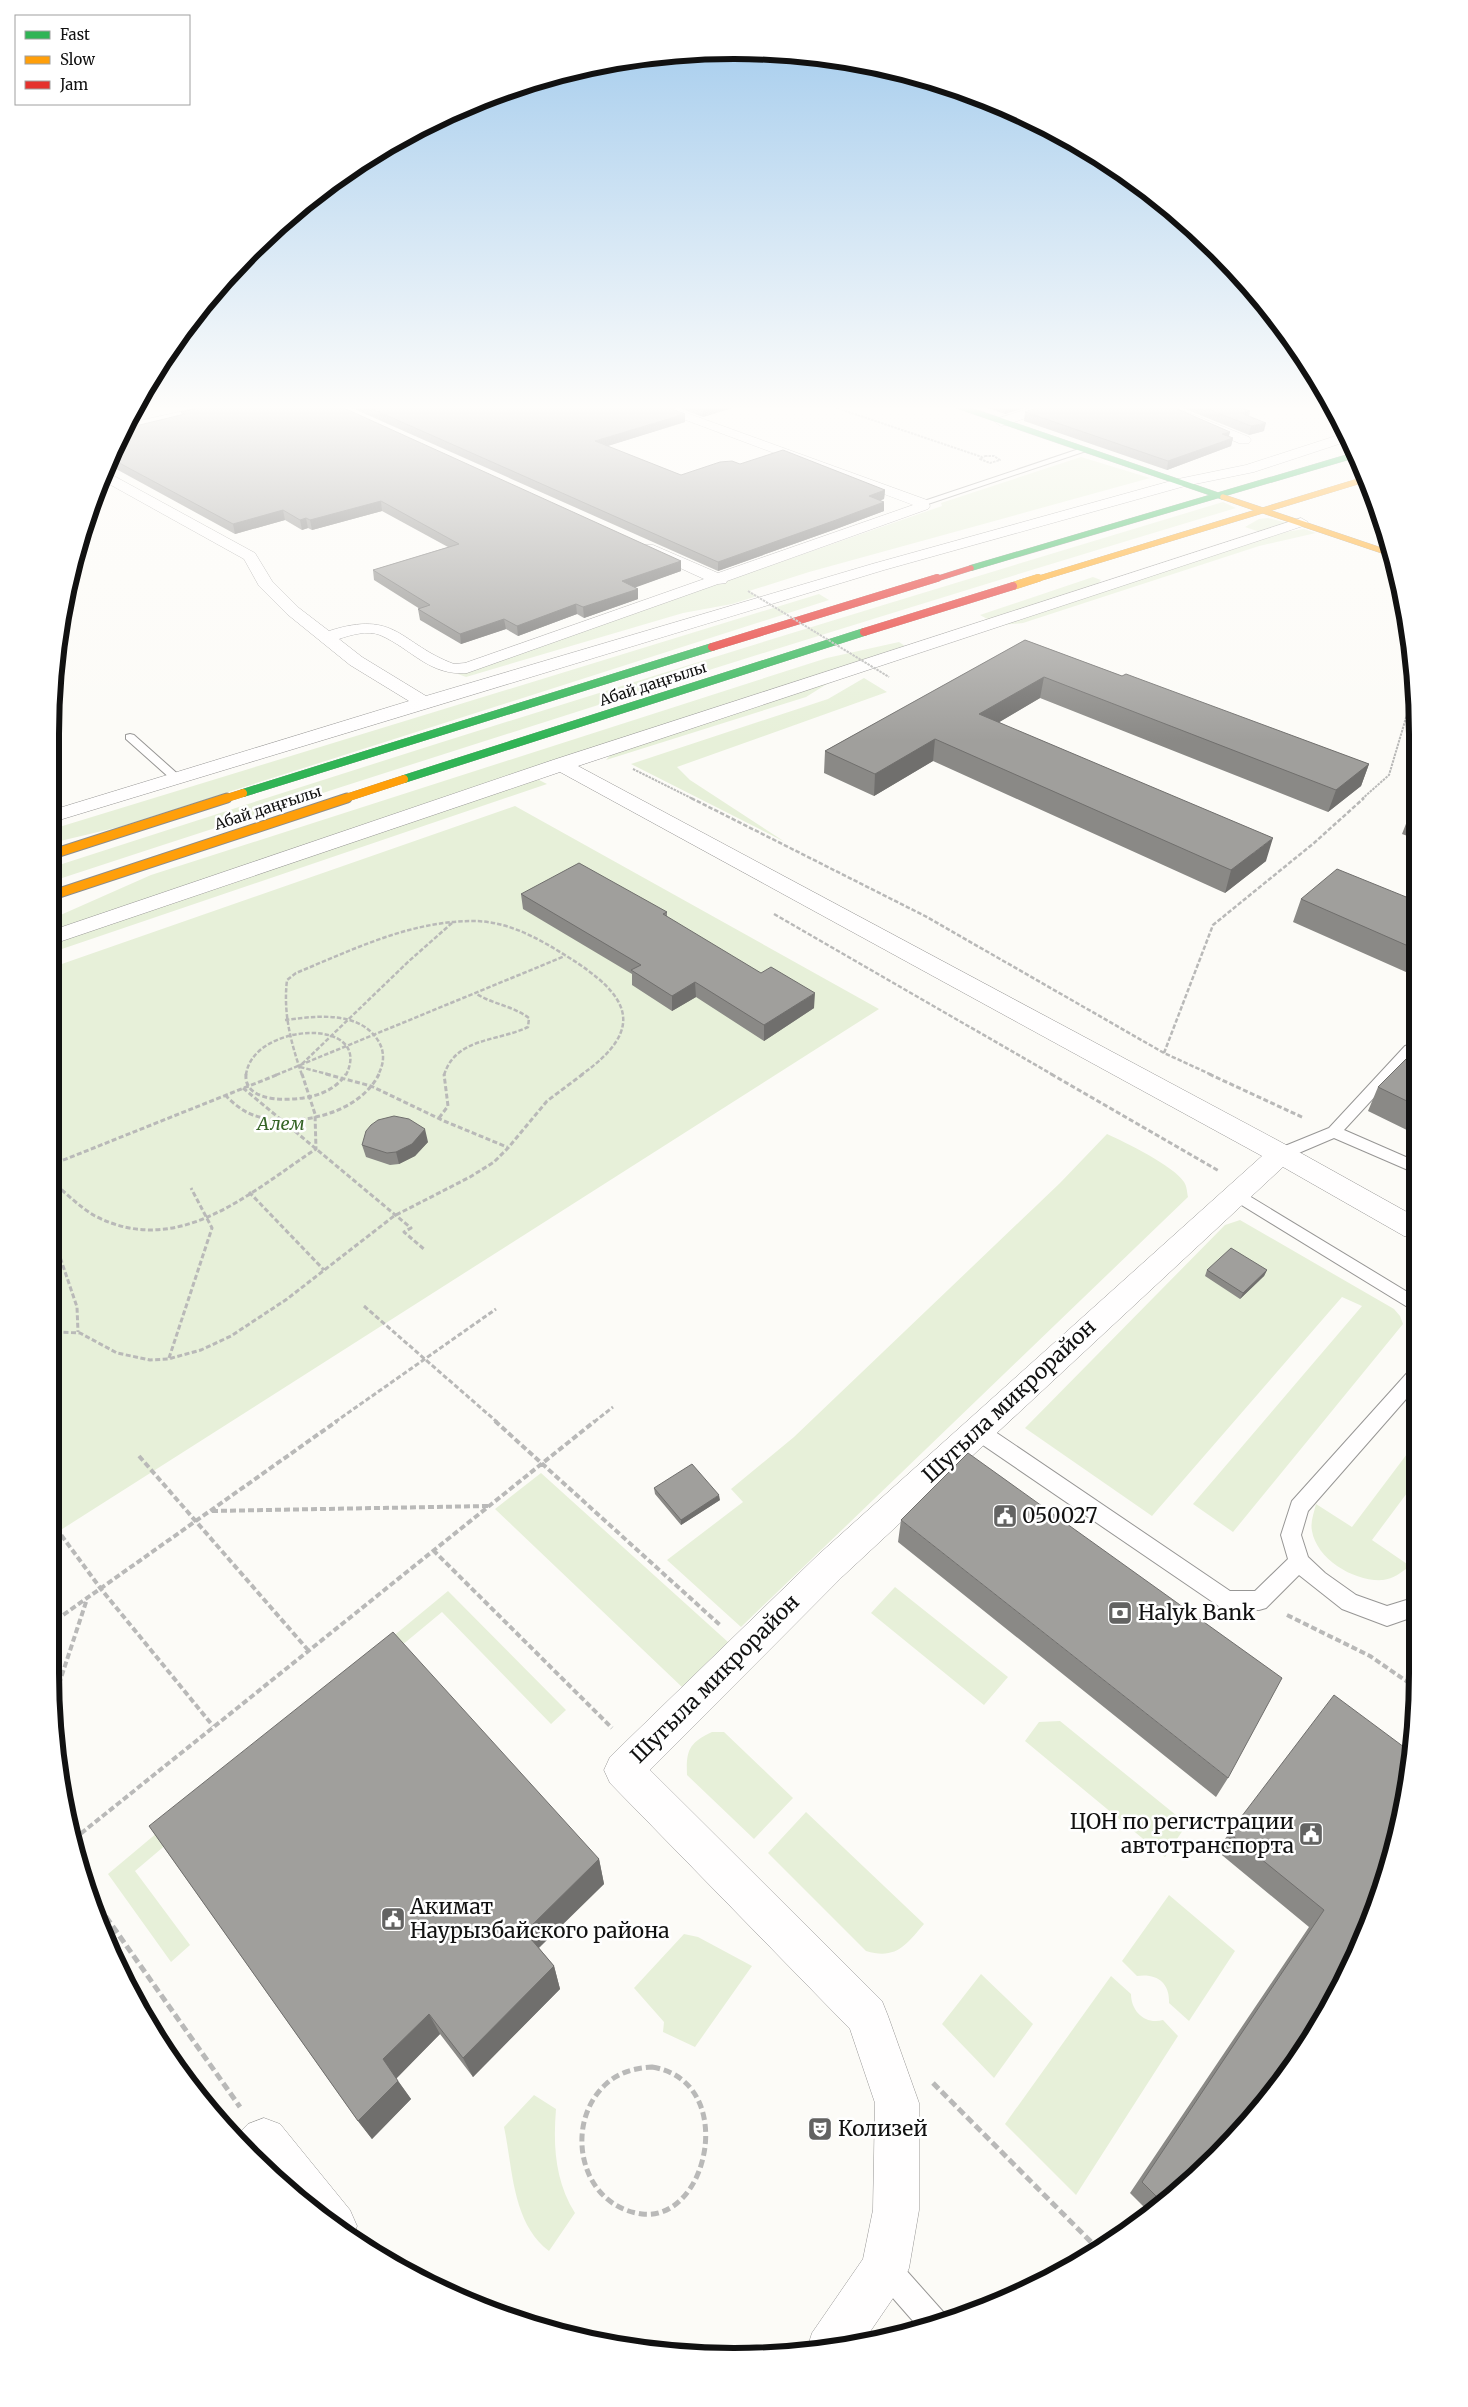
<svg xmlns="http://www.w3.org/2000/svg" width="1468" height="2407" font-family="Merriweather,serif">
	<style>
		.green { fill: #e7f0d9 }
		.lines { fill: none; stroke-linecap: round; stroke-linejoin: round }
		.lane-casing { stroke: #979695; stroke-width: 2 }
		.street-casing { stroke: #979695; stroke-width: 1 }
		.fast-far1-casing { stroke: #8d8d8b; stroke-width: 6 }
		.fast-casing { stroke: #8d8d8b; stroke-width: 8 }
		.slow-far2-casing { stroke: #8d8d8b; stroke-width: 6 }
		.slow-far1-casing { stroke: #8d8d8b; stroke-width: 8 }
		.slow-casing { stroke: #8d8d8b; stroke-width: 11 }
		.jam-far1-casing { stroke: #8d8d8b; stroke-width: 6 }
		.jam-casing { stroke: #8d8d8b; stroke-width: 8 }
		.path-far4 { stroke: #b9b9b8; stroke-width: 2; stroke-dasharray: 2.5 1; stroke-linecap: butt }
		.path-far3 { stroke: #b9b9b8; stroke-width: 2.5; stroke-dasharray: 4.5 2; stroke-linecap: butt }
		.path-far2 { stroke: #b9b9b8; stroke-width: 3; stroke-dasharray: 5 2.5; stroke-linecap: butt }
		.path-far1 { stroke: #b9b9b8; stroke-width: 4; stroke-dasharray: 6 3; stroke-linecap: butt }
		.path { stroke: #b9b9b8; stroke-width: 5; stroke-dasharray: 8 4; stroke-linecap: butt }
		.lane { fill: #fffefe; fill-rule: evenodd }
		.street { fill: #fffefe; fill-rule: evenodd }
		.fast-far1 { stroke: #30b455; stroke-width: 5.5 }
		.fast { stroke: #30b455; stroke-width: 8 }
		.slow-far2 { stroke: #ff9f0a; stroke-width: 5.5 }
		.slow-far1 { stroke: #ff9f0a; stroke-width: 8 }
		.slow { stroke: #ff9f0a; stroke-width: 9 }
		.jam-far1 { stroke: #e5322d; stroke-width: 5.5 }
		.jam { stroke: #e5322d; stroke-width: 8 }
		.path-bridge { stroke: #b9b9b8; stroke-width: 2; stroke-dasharray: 2.5 1; stroke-linecap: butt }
		.wall { fill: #8a8986 }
		.shaded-wall { fill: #706f6d }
		.building { fill: #a09f9c; stroke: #706f6d }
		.labels { text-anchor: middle; stroke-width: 5; stroke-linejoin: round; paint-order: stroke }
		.far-street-label { font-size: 15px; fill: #111; stroke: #fff }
		.park-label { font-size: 18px; font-style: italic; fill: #356426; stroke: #fff }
		.near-street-label { font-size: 21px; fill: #111; stroke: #fff }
		.near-poi-label { font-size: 21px; fill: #111; stroke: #fff; text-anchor: start }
		.rim { fill: none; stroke: #111; stroke-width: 6 }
	</style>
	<rect width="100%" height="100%" fill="#fcfbf7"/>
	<path class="green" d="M1081 457 1150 478 809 572 749 591 757 596 732 604 683 613 466 677 458 674 942 506 941 503Z
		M1223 502 1236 508C841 627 448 751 56 880V866C443 740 833 619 1223 502Z
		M1268 518 1288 523 1260 532 1245 527 1259 519Z
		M1304 529 1316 533 1259 546 1023 623 1001 625 1279 533Z
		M1093 577 1101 580 1098 584 989 620 980 615Z
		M819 594 829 600 119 827 56 842V828Z
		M899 642 905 646 56 930V917L151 875 827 658Z
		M864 678 887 692 677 767 690 780 785 842 631 764 828 699Z
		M835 679 806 697 606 760 615 750Z
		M539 780 547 784 56 951V941L523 782Z
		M515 806 879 1009 56 1533V966Z
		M1107 1134C1125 1142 1174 1166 1184 1182 1187 1186 1187 1193 1188 1197L741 1627 667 1560 743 1502 731 1489 794 1437 1060 1183Z
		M1240 1220 1394 1309 1400 1316 1403 1324 1233 1532 1193 1504 1362 1306 1342 1297 1152 1516 1025 1428 1225 1225Z
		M1413 1446V1485L1372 1540 1410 1566C1402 1572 1393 1579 1383 1580 1355 1582 1317 1560 1312 1531 1310 1522 1314 1513 1316 1504L1352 1527Z
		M541 1473 728 1642 682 1687 495 1509Z
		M895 1587 1008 1677 984 1705 871 1613Z
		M448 1591 566 1710 551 1724 442 1612 337 1699 328 1690Z
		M1060 1721 1187 1824 1165 1857 1025 1741 1039 1722Z
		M712 1732H724L793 1798 754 1839 687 1775C686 1750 689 1743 712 1732Z
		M244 1760 253 1771 135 1871 190 1945 171 1962 108 1874Z
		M806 1812 924 1924C906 1945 896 1960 866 1951L768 1853Z
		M1169 1895 1235 1951 1189 2021 1169 2003C1170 1983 1157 1973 1137 1976L1122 1961Z
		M684 1934 698 1937 752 1966 695 2047 663 2032 664 2022 634 1988Z
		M981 1974 1033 2024 994 2078 942 2024Z
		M1111 1976 1131 1994C1131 2012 1146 2025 1163 2020L1178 2036 1076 2195 1005 2124Z
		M534 2095 556 2109C553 2146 555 2181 575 2213L549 2251C512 2223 513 2169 504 2127Z"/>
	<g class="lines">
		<defs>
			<path id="lane" d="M1082 448 1089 450 925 505 918 503Z
				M130 734 134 735 180 776 182 778 180 780H172L126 739V735Z
				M1415 1043V1053L1344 1130 1415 1161V1173L1334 1138 1287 1158H1275L1273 1154 1275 1150 1329 1128 1405 1046Z
				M1236 1188 1414 1296V1311L1230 1198 1228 1194 1230 1190Z
				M1414 1370V1390L1308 1511 1301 1535 1308 1557 1325 1573 1356 1595 1387 1606 1413 1598V1617L1387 1626 1342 1609 1299 1575 1266 1608 1259 1610 1227 1609 1220 1607 971 1437 969 1431 971 1425 978 1423 985 1425 1230 1591H1255L1288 1559 1281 1535 1292 1501 1408 1372Z
				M887 2256 897 2260 946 2315 949 2322 920 2329 877 2280 873 2270 877 2260Z"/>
			<path id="street" d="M215 404H239L233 408 126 432 130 423Z
				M643 404H662L927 500 930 506 928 509 727 581 726 583 718 584 467 673C429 676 412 649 380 635 368 630 350 635 339 639L362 657 426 696 872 564 1178 479 1246 465 1345 433 1348 441 1254 472 1185 486 884 570 56 821V809L409 701 350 665 287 614 259 586 244 559 100 479 103 470 255 553 272 581 299 608 329 631C397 609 400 644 454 664L465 663 704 579 643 551 640 548 643 545H653L718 573 913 505Z
				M1044 404H1064L1006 425 1001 426 995 422 996 419Z
				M1149 404H1167L1249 437 1251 440 1249 443H1239Z
				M1301 518 1308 522 1306 525 578 766 1290 1147 1414 1216V1239L1404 1236 1283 1167 842 1577 650 1770 882 2001 888 2016 919 2103V2210L909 2268 902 2285 863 2342 824 2351 806 2352 812 2333 863 2259 873 2210 875 2103 850 2029 610 1783 604 1770 610 1757 818 1555 1262 1156 560 772 56 943V929L553 760Z
				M264 2118 280 2124 350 2210 357 2226 353 2237 318 2216 237 2135 248 2124Z"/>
			<path id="fast-far1" d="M952 404 1223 497
				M971 568 1355 455"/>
			<path id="fast" d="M404 779 864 632
				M243 793 712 647"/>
			<path id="slow-far2" d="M1223 497 1389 553
				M1034 580 1366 479"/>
			<path id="slow-far1" d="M1013 586 1038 578
				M224 799 243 793
				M343 799 404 779"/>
			<path id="slow" d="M56 853 227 798
				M56 894 347 798"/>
			<path id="jam-far1" d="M933 580 971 568"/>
			<path id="jam" d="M864 632 1013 586
				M712 647 937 578"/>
		</defs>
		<use href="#lane" class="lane-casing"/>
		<use href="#street" class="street-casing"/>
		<use href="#fast-far1" class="fast-far1-casing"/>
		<use href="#fast" class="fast-casing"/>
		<use href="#slow-far2" class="slow-far2-casing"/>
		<use href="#slow-far1" class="slow-far1-casing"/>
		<use href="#slow" class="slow-casing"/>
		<use href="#jam-far1" class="jam-far1-casing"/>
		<use href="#jam" class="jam-casing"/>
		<path class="path-far4" d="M828 405 982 457
			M985 456H994L1000 460 990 463 980 459Z
			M633 769 693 799
			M1362 799 1389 775 1416 684"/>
		<path class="path-far3" d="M691 798 925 916 1164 1053 1212 1075
			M774 914 1053 1075
			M285 1020C316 1016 360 1010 379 1042 385 1053 384 1064 378 1075
			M1164 1053 1213 925 1314 843 1364 798
			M302 1064 409 961 452 923
			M300 1067 331 1075
			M246 1075C252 1022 375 1016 346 1075
			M276 1075 565 956
			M302 1075C291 1043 283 1014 287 980L296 973C352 950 408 922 470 921 506 920 538 938 568 957 629 995 648 1028 581 1075
			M444 1075C456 1037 497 1042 528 1027L529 1018C513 1006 492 1004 475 993"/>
		<path class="path-far2" d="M246 1074C243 1107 304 1101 322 1093 332 1089 340 1083 346 1074
			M326 1074 371 1086 444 1121 507 1147
			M1051 1074 1219 1171
			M1209 1074 1304 1118
			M243 1088 411 1228 404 1232 425 1250
			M225 1095C233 1103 242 1111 253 1115 293 1129 359 1115 379 1074
			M439 1118 448 1106 444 1074
			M56 1163 279 1074
			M56 1185C68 1195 81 1208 95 1216 179 1259 249 1193 316 1149L315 1114 302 1074
			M249 1192 324 1270
			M56 1252 60 1257 77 1307 78 1332
			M364 1306 497 1422
			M56 1332 80 1333 117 1353 150 1360 168 1359 201 1350 231 1336 287 1299 394 1216 470 1177 494 1162 508 1148 547 1101 583 1074
			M169 1358 212 1228 191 1188
			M335 1422 496 1309
			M594 1422 613 1407"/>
		<path class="path-far1" d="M495 1421 720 1625
			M139 1456 308 1650
			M212 1511 488 1506
			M56 1528 101 1589 213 1726
			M433 1550 612 1728
			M1287 1615 1370 1656 1412 1685
			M56 1620 337 1421
			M56 1693 87 1599
			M74 1839 595 1421"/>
		<path class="path" d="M85 1887 240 2107
			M652 2067C739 2081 709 2222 642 2214 579 2206 563 2123 606 2084 619 2072 635 2068 652 2067Z
			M933 2083 1098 2249"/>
		<use href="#lane" class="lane"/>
		<use href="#street" class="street"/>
		<use href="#fast-far1" class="fast-far1"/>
		<use href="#fast" class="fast"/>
		<use href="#slow-far2" class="slow-far2"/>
		<use href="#slow-far1" class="slow-far1"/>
		<use href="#slow" class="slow"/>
		<use href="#jam-far1" class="jam-far1"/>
		<use href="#jam" class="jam"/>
		<path class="path-bridge" d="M748 591 889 677"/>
	</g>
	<path class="wall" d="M343 404H660L685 422 607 446 681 475 740 464 885 490 884 499 880 500 884 511 836 529 718 571Z
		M669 404H745L703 417Z
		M986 404H1037L1005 414 985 407Z
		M1173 404H1231L1250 411 1249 416 1264 431 1249 435Z
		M181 412 681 561V571L635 587 638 589V599L584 618 577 614 518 636 506 629 461 644 420 620 418 609H420L374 580 373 570 448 547 382 511 312 530 308 528 302 530 285 520 235 534 107 464 127 428 182 415Z
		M1025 412 1229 436 1233 438 1231 446 1167 470 1024 421Z
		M1025 640 1122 676 1369 764 1361 786 1328 812 1040 698 999 722 1266 861 1225 893 933 761 874 796 824 773 825 751Z
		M1416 807V839L1402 834 1411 811Z
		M521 894 667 912V917L814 1008 764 1041 696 997 672 1011 632 985V974L523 909Z
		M1301 899 1416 901 1415 976 1293 922Z
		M1415 1050V1134L1368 1111 1378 1087Z
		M428 1142 415 1156 399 1164 390 1165 366 1157 362 1145Z
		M1207 1270H1267L1264 1276 1240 1299 1205 1276Z
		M654 1488 720 1500 681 1525 655 1494Z
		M901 1520 1228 1778 1216 1797 898 1542Z
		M1412 1753 1217 2157 1150 2213 1130 2193 1309 1927 1217 1851 1229 1833Z
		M149 1826 599 1859 604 1884 539 1948 554 1966 560 1989 473 2077 440 2034 396 2078 411 2099 372 2139 358 2121Z"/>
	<path class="shaded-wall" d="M717 404H745L703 417V409Z
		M1011 404H1037L1005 414 1006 406Z
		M1250 411 1248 419 1241 413Z
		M685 414V422L595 450V441Z
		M1266 423 1264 431 1249 435 1251 426Z
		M1230 432 1228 440 1233 438 1231 446 1167 470 1168 461 1222 434Z
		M885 490 884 499 868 505 869 496Z
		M381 501 382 511 312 530 310 520Z
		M884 502V511L836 529 718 571V562Z
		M283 510 285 520 235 534 233 524Z
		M306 518 308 528 302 530 300 520Z
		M681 561V571L623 592 622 581Z
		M638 589V599L584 618 583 607Z
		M576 604 577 614 518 636 517 626Z
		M504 619 506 629 461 644 460 634Z
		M1044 677 1040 698 976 736 979 714Z
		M935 739 933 761 874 796 875 774Z
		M1369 764 1361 786 1328 812 1336 790Z
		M1273 838 1266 861 1225 893 1231 870Z
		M695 982 696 997 672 1011V996Z
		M815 993 814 1008 764 1041V1025Z
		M425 1129 428 1142 415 1156 399 1164 396 1152Z
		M1267 1270 1264 1276 1240 1299 1243 1293Z
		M719 1495 720 1500 681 1525V1520Z
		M599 1859 604 1884 532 1954 525 1932Z
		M554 1966 560 1989 473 2077 463 2058Z
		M429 2014 440 2034 396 2079 383 2059Z
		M398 2081 411 2099 372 2139 358 2121Z"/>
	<path class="building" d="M216 404H335L681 561 622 581 638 589 583 607 576 604 517 626 504 619 460 634 418 609 430 605 373 570 459 544 381 501 310 520 306 518 300 520 283 510 233 524 110 458 127 428 185 414 181 412Z
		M361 404H660L685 414 595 441 681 475 720 462 732 461 740 464 783 450 885 490 869 496 884 502 836 520 718 562Z
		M691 404H717L703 409Z
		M1047 404H1166L1230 432 1222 434 1233 438 1168 461 1025 412Z
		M1195 404H1231L1250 411 1241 413 1266 423 1251 426Z
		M1025 640 1122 676 1126 674 1369 764 1336 790 1044 677 979 714 1273 838 1231 870 935 739 875 774 825 751Z
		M1416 807V813L1411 811Z
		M579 863 667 912 663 914 761 973 771 967 815 993 764 1025 695 982 672 996 631 970 641 965 521 894Z
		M1337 869 1416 901 1415 949 1301 899Z
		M1415 1050V1105L1378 1087Z
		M394 1116 409 1119 425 1129 412 1144 396 1152 387 1153 362 1145 366 1131 371 1125 378 1120Z
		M1231 1248 1267 1270 1243 1293 1207 1270Z
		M968 1453 1282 1678 1228 1778 901 1520Z
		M692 1464 719 1495 681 1520 654 1488Z
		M393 1632 599 1859 525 1932 554 1966 463 2058 429 2014 383 2059 398 2081 358 2121 149 1826Z
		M1334 1695 1412 1753V1762L1366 1934 1277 2089 1217 2157 1162 2202 1142 2182 1324 1910 1229 1833Z"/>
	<linearGradient id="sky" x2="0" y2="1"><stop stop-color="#9fc9ec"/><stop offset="0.55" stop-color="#fefdfb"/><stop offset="1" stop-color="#fefdfb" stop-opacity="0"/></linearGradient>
	<rect width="1468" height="741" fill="url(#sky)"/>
	<defs>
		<symbol id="civic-square" viewBox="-11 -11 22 22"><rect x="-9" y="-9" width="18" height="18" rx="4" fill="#636362" stroke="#fff"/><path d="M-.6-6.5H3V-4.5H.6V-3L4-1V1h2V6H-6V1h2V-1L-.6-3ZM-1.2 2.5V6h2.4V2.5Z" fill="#fff"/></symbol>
		<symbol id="bank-square" viewBox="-11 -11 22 22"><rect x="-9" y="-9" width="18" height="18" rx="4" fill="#636362" stroke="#fff"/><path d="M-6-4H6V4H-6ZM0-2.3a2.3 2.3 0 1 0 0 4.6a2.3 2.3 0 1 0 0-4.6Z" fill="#fff"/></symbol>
		<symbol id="theatre-square" viewBox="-11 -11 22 22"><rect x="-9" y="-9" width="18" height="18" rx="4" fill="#636362" stroke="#fff"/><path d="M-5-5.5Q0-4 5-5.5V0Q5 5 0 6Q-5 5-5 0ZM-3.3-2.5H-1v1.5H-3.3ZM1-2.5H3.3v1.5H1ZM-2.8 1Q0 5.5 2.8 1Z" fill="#fff"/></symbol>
	</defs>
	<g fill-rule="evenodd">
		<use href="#civic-square" x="991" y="1502" width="28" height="28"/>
		<use href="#bank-square" x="1106" y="1599" width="28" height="28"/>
		<use href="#civic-square" x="1297" y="1820" width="28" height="28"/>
		<use href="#civic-square" x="379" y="1905" width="28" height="28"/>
		<use href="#theatre-square" x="806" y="2115" width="28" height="28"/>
	</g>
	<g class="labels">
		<g class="far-street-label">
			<text transform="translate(653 684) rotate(-18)" y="5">Абай даңғылы</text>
			<text transform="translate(268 808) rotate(-18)" y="5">Абай даңғылы</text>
		</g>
		<g class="park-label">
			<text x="281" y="1130">Алем</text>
		</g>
		<g class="near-street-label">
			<text transform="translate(1009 1401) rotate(-43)" y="7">Шугыла микрорайон</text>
			<text transform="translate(715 1679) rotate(-45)" y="7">Шугыла микрорайон</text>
		</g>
		<g class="near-poi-label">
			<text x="1022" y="1523">050027</text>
			<text x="1138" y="1620">Halyk Bank</text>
			<text x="1294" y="1829" text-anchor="end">ЦОН по регистрации<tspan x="1294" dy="24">автотранспорта</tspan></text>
			<text x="410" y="1914">Акимат<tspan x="410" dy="24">Наурызбайского района</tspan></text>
			<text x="838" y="2136">Колизей</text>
		</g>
	</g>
	<path d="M0 0H1468V2407H0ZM734 59H734A675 675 0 0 1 1409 734V1673A675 675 0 0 1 734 2348H734A675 675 0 0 1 59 1673V734A675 675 0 0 1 734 59Z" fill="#fff" fill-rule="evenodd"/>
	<path class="rim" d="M734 59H734A675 675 0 0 1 1409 734V1673A675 675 0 0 1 734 2348H734A675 675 0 0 1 59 1673V734A675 675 0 0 1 734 59Z"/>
	<rect x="15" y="15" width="175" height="90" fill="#ffffff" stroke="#a0a0a0"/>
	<rect x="25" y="31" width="25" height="8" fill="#30b455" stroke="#a0a0a0"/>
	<text x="60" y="40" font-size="15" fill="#111111">Fast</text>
	<rect x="25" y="56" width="25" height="8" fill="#ff9f0a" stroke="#a0a0a0"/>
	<text x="60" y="65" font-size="15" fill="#111111">Slow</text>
	<rect x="25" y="81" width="25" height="8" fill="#e5322d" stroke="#a0a0a0"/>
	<text x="60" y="90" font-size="15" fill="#111111">Jam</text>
</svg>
